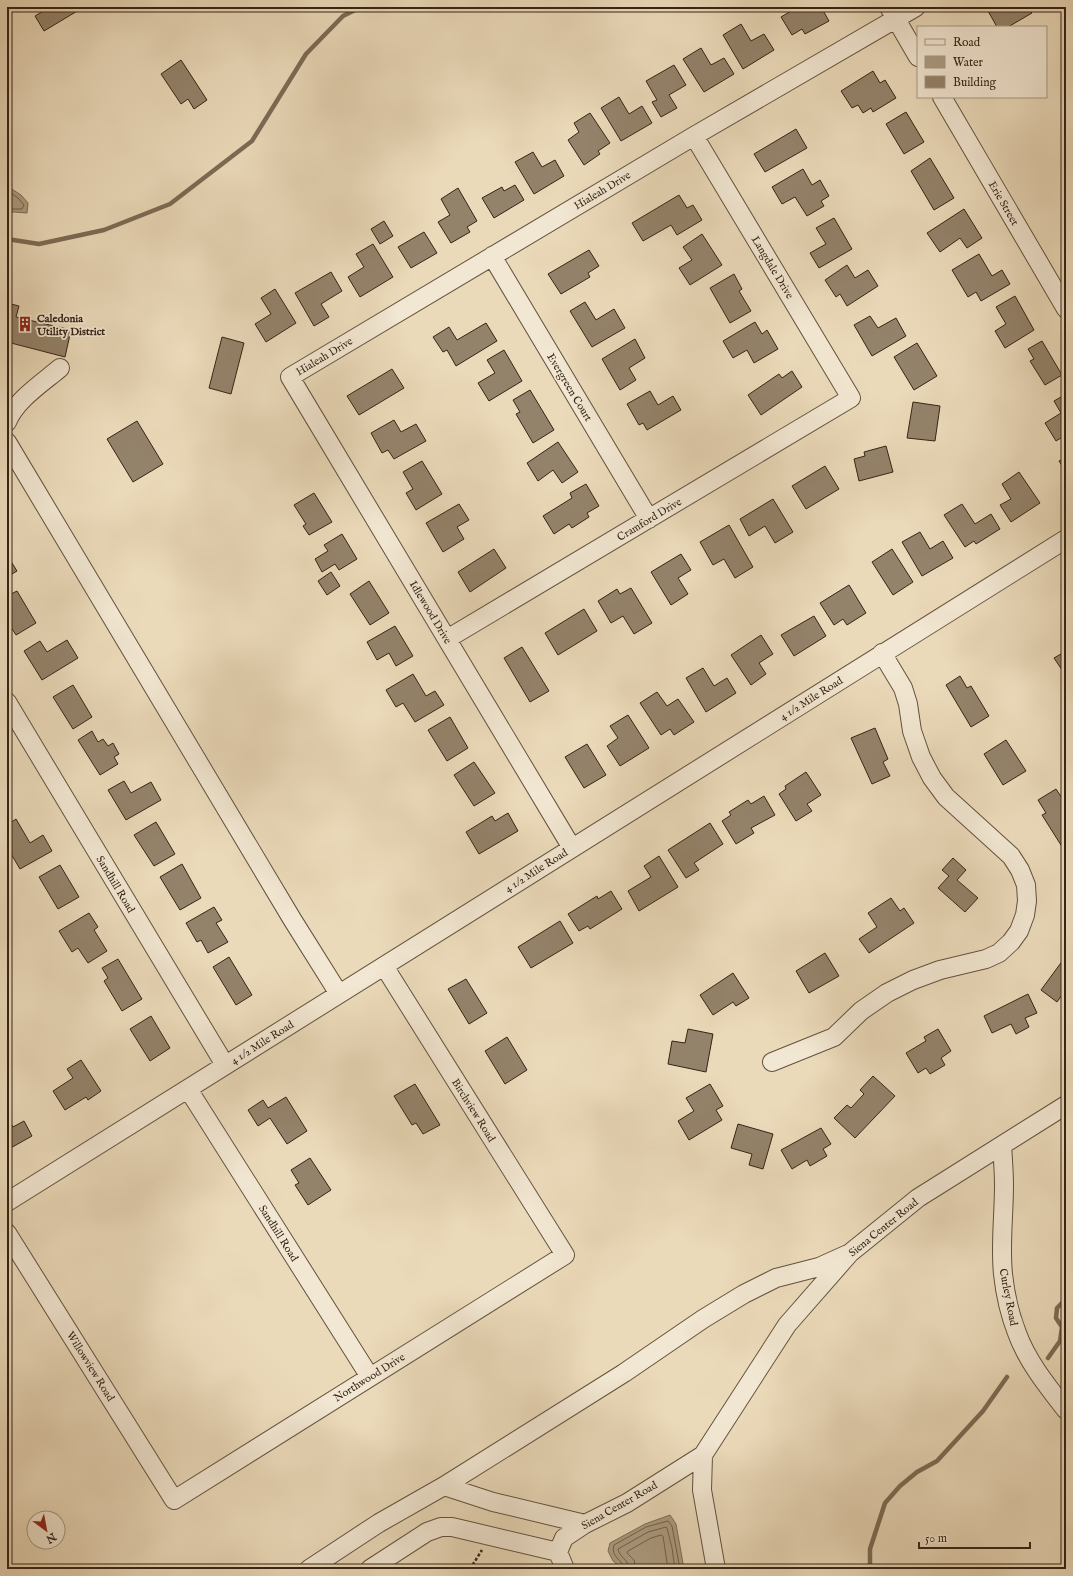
<svg xmlns="http://www.w3.org/2000/svg" width="1073" height="1576" font-family="'IM FELL English',serif">
	<style>
		.water { fill: #ad9c82; stroke: #7d6c56 }
		.lines { fill: none; stroke-linecap: round; stroke-linejoin: round }
		.shore { stroke: #71604c; stroke-width: 1 }
		.stream { stroke: #7d6c56; stroke-width: 4.5 }
		.building { fill: #94836b; stroke: #352415 }
		.minor-casing { stroke: #62523e; stroke-width: 20 }
		.path { stroke: #352415; stroke-width: 2.5; stroke-dasharray: 3 2; stroke-linecap: butt }
		.minor { stroke: #f2e7d2; stroke-width: 18 }
		.labels { text-anchor: middle; stroke-width: 3.5; stroke-linejoin: round; paint-order: stroke }
		.street-label { font-size: 11px; fill: #352415; stroke: #f2e7d2 }
		.poi-label { font-size: 11px; font-weight: bold; fill: #352415; stroke: #f2e7d2; text-anchor: start }
	</style>
	<rect width="100%" height="100%" fill="#ebdaba"/>
	<filter id="stains"><feTurbulence type="fractalNoise" baseFrequency=".005" numOctaves="4"/><feColorMatrix values="0 0 0 0 .2 0 0 0 0 .09 0 0 0 0 .02 0 0 0 .5 -.17"/></filter>
	<radialGradient id="worn" r=".72"><stop offset=".6" stop-color="#630" stop-opacity="0"/><stop offset="1" stop-color="#630" stop-opacity=".3"/></radialGradient>
	<path class="water" d="M7 186 21 195 28 203 27 213 14 212 7 213Z
		M670 1515 676 1524 684 1569H623L613 1561 608 1551 610 1543 645 1524Z"/>
	<g class="lines">
		<path class="shore" d="M7 190 18 198 24 205 22 209H7
			M625 1569C623 1560 610 1557 614 1545L646 1527 668 1521 672 1526 680 1569
			M630 1569C629 1560 619 1557 618 1549L648 1532 666 1527 667 1528 672 1548 675 1569
			M636 1569 634 1560 627 1553 628 1551 651 1538 661 1535 663 1536 668 1569"/>
		<path class="stream" d="M7 239 39 244 104 230 170 204 252 141 306 54 343 16 361 7
			M1048 1358 1060 1341 1062 1327 1056 1318 1057 1308 1066 1299
			M870 1569V1549L885 1503 900 1486 917 1472 937 1461 983 1411 1007 1377"/>
	</g>
	<path class="building" d="M50 7H84L44 31 35 16Z
		M798 7H821L829 21 805 34 802 29 792 35 781 17Z
		M995 7H1028L1032 13 1008 27H997L988 11Z
		M741 24 751 41 764 34 774 50 743 69 723 35Z
		M701 48 711 65 724 58 734 74 704 92 683 59Z
		M181 60 207 100 194 109 188 99 181 104 161 74Z
		M674 65 686 85 669 95 677 108 661 117 652 102 657 100 646 81Z
		M873 71 880 83 885 80 896 98 873 112 871 108 863 113 858 105 852 108 841 91Z
		M619 97 629 114 642 106 652 123 621 141 601 108Z
		M906 112 924 142 904 154 886 124Z
		M590 113 610 143 598 151 600 154 584 165 568 140 579 132 574 123Z
		M796 129 807 148 765 172 754 154Z
		M533 152 542 167 555 160 564 176 534 194 515 162Z
		M930 158 954 198 934 210 911 171Z
		M803 169 812 185 820 180 829 196 821 201 824 206 807 216 795 197 782 204 772 187Z
		M515 185 524 200 494 218 482 198 502 187 504 191Z
		M458 188 477 221 467 227 470 232 451 243 438 222 450 215 441 199Z
		M679 195 687 208 693 205 702 220 677 235 671 225 643 241 632 223Z
		M964 209 982 238 967 248 960 238 940 252 927 233Z
		M834 218 852 249 819 268 810 253 826 244 816 228Z
		M384 221 393 236 380 244 371 229Z
		M424 232 437 253 411 268 398 247Z
		M702 234 722 265 690 285 679 268 692 260 683 247Z
		M373 244 393 277 360 297 348 277 364 267 356 254Z
		M589 250 599 266 588 273 590 277 561 294 548 274Z
		M979 254 992 276 1002 270 1010 284 981 301 976 292 968 297 952 270Z
		M847 265 855 278 868 270 878 286 847 306 840 294 836 297 825 280Z
		M331 272 342 291 321 304 329 317 314 326 295 293Z
		M734 274 742 289 739 291 751 311 730 323 710 288Z
		M275 289 296 323 266 342 255 324 271 314 261 298Z
		M1015 296 1034 330 1005 348 995 331 1006 324 996 307Z
		M585 302 596 320 614 309 625 328 592 347 570 311Z
		M7 303 19 306 16 317 71 330 65 357 11 343 9 350 7 349Z
		M870 316 878 328 896 318 906 336 872 356 854 325Z
		M755 322 762 334 767 330 778 349 754 363 747 350 733 358 723 341Z
		M486 323 497 341 456 366 447 350 443 352 433 337 449 327 457 340Z
		M222 337 244 343 231 394 209 388Z
		M635 339 645 358 629 368 636 380 620 390 602 359Z
		M1042 341 1062 375 1045 385 1030 361 1034 359 1028 349Z
		M917 343 937 376 914 390 894 357Z
		M504 350 522 381 489 401 478 383 495 373 487 360Z
		M392 369 404 388 359 415 347 396Z
		M792 371 802 387 761 415 748 395 779 374 782 378Z
		M530 390 554 430 533 443 516 414 520 412 513 400Z
		M650 391 658 405 673 396 681 410 647 430 643 423 639 425 627 404Z
		M1066 394V435L1056 441 1045 423 1061 413 1054 401Z
		M913 402 940 406 935 441 907 438Z
		M394 420 401 432 416 424 426 441 394 459 388 450 382 453 371 433Z
		M137 421 163 464 133 482 107 439Z
		M558 442 578 472 562 483 553 470 538 481 527 463Z
		M886 446 893 472 859 481 854 459 865 456 864 452Z
		M1066 457V472L1059 461Z
		M422 461 442 494 416 510 406 493 413 489 403 472Z
		M825 466 839 489 806 509 792 486Z
		M1019 472 1040 503 1011 522 1000 505 1011 499 1002 484Z
		M586 484 599 506 587 513 589 517 572 528 569 524 554 534 543 516 572 498 570 493Z
		M314 493 332 522 309 535 303 526 306 524 294 505Z
		M773 499 793 532 775 543 765 526 749 536 740 519Z
		M459 504 469 520 457 527 464 539 443 552 426 523Z
		M962 504 975 524 991 514 1000 529 976 544 974 541 965 547 944 515Z
		M729 525 753 567 735 578 724 559 713 565 700 542Z
		M920 532 930 549 943 541 953 558 922 576 902 542Z
		M342 534 357 559 339 570 335 564 322 572 315 559 328 551 324 545Z
		M494 549 506 568 470 592 458 572Z
		M892 549 913 582 893 595 872 562Z
		M681 554 691 570 678 578 688 594 671 605 651 572Z
		M7 555 17 571 7 577Z
		M331 572 340 586 327 595 318 581Z
		M369 581 389 613 370 625 350 594Z
		M849 585 866 613 847 625 843 619 834 625 820 603Z
		M631 588 652 623 634 634 623 616 611 623 598 601 617 589 620 594Z
		M17 591 36 623 16 635 7 621V596Z
		M584 609 597 631 558 655 545 633Z
		M814 616 826 636 794 656 781 635Z
		M395 626 413 656 396 666 389 653 377 660 367 642Z
		M761 635 773 654 759 663 766 674 751 685 731 655Z
		M67 640 78 658 42 680 24 651 40 641 47 652Z
		M522 647 549 691 530 702 504 658Z
		M1066 651V671L1064 673 1054 658Z
		M703 668 714 686 727 678 736 693 706 712 686 678Z
		M413 674 426 696 435 691 444 705 415 722 403 703 396 707 386 690Z
		M960 676 967 688 971 686 989 716 971 727 946 685Z
		M73 685 92 717 73 729 53 697Z
		M657 692 667 706 678 699 694 722 674 735 670 729 661 735 640 703Z
		M628 715 649 748 620 766 607 746 618 738 610 726Z
		M450 717 468 748 447 761 428 730Z
		M875 728 888 759 883 762 890 776 872 784 851 738Z
		M92 731 98 742 103 739 108 746 113 743 119 754 114 757 118 764 100 775 78 740Z
		M1006 740 1026 771 1003 785 984 754Z
		M587 744 606 775 584 788 565 757Z
		M474 762 495 793 474 806 454 775Z
		M806 772 821 795 807 804 812 811 796 821 779 794 786 789 785 786Z
		M124 781 131 793 151 782 161 800 126 820 108 790Z
		M1056 789 1066 804V853L1042 815 1046 813 1038 800Z
		M764 796 775 815 751 828 754 833 736 844 722 821 731 815 729 812 748 800 751 804Z
		M508 813 518 831 479 854 466 832 492 816 495 821Z
		M16 819 30 843 43 835 52 851 20 869 7 847V825Z
		M156 822 175 854 154 866 134 835Z
		M710 823 723 844 694 863 699 870 686 878 668 850Z
		M659 856 678 887 639 911 628 891 651 877 644 866Z
		M953 858 966 870 957 880 978 898 965 912 938 888 949 876 942 870Z
		M182 864 201 898 180 910 160 877Z
		M60 865 79 897 58 909 39 877Z
		M611 891 622 909 590 929 588 926 579 931 568 914 597 896 598 899Z
		M891 898 900 911 904 908 914 923 869 953 859 939 877 927 868 913Z
		M214 907 222 920 216 923 228 942 208 953 201 940 197 942 186 923Z
		M89 913 98 927 94 930 107 951 88 963 78 948 72 952 59 931Z
		M560 921 573 943 531 968 518 947Z
		M825 953 839 976 809 993 796 971Z
		M1066 956V989L1057 1002 1041 990Z
		M229 957 252 995 236 1005 213 967Z
		M118 959 142 999 122 1011 104 981 108 978 102 968Z
		M733 973 749 998 736 1006 733 1002 713 1015 700 995Z
		M466 979 487 1013 469 1024 448 989Z
		M1028 994 1037 1013 1025 1018 1029 1027 1016 1034 1011 1024 992 1033 984 1016Z
		M151 1016 170 1048 150 1061 130 1029Z
		M688 1029 713 1034 706 1072 668 1064 672 1041 685 1043Z
		M938 1029 951 1051 941 1058 945 1065 930 1074 926 1068 918 1073 906 1053 926 1041 924 1037Z
		M507 1037 527 1070 505 1084 485 1051Z
		M81 1060 101 1091 88 1100 86 1097 65 1110 53 1091 73 1078 67 1069Z
		M873 1076 895 1096 855 1138 834 1118 847 1105 851 1108 864 1094 860 1090Z
		M415 1084 440 1125 423 1134 416 1123 412 1125 394 1096Z
		M710 1084 723 1106 716 1110 722 1120 689 1140 678 1121 694 1111 686 1098Z
		M286 1097 307 1131 287 1144 270 1118 258 1126 248 1110 263 1100 268 1108Z
		M7 1116 13 1127 24 1121 32 1136 7 1150Z
		M738 1124 773 1134 763 1169 749 1165 752 1154 731 1148Z
		M821 1128 831 1144 823 1149 827 1156 810 1166 807 1160 792 1169 781 1150Z
		M310 1158 331 1190 308 1205 295 1185 299 1183 291 1170Z"/>
	<g class="lines">
		<defs>
			<path id="minor" d="M889 7 918 57
				M942 97 1066 309
				M492 256 649 519
				M7 422C16 400 41 384 60 368
				M7 442 292 919 339 994
				M447 639 851 398 694 136
				M7 702 225 1065
				M572 848 290 377 694 136 916 7
				M772 1062 834 1037 861 1011 887 993 913 980 940 970 986 959 999 953 1011 942 1019 931 1025 915 1027 901 1026 885 1020 870 1011 856 946 797 932 778 921 757 912 731 908 704 903 688 882 653
				M188 1089 370 1377
				M1002 1146C1003 1159 1004 1172 1004 1185 1004 1215 1000 1245 1003 1274 1005 1293 1010 1315 1017 1333 1027 1361 1048 1387 1066 1410
				M7 1202 1066 539
				M7 1233 174 1500 565 1255 384 966
				M703 1455 787 1325 850 1253 918 1198 1066 1105
				M444 1486 493 1502 585 1524
				M309 1569 379 1523 444 1486 624 1373 703 1319 744 1294 776 1278 819 1267 850 1253
				M370 1569 427 1532 441 1527H452L558 1552
				M565 1569 558 1552 564 1538 585 1524 627 1503 703 1455 702 1490 716 1569"/>
		</defs>
		<use href="#minor" class="minor-casing"/>
		<path class="path" d="M470 1569 482 1550"/>
		<use href="#minor" class="minor"/>
	</g>
	<defs>
		<symbol id="building-bare" viewBox="-9 -9 18 18"><path d="M-4-6H4V6H1V3H-1V6H-4ZM-2.5-4.3h1.7v1.8h-1.7ZM.8-4.3h1.7v1.8H.8ZM-2.5-1h1.7V.8h-1.7ZM.8-1h1.7V.8H.8Z" fill="#8f2418" stroke="#f2e7d2" stroke-width="2.5" paint-order="stroke"/></symbol>
	</defs>
	<g fill-rule="evenodd">
		<use href="#building-bare" x="14" y="313" width="22" height="22"/>
	</g>
	<g class="labels">
		<g class="street-label">
			<text transform="translate(602 190) rotate(-31)" y="4">Hialeah Drive</text>
			<text transform="translate(1004 203) rotate(60)" y="4">Erie Street</text>
			<text transform="translate(773 267) rotate(59)" y="4">Langdale Drive</text>
			<text transform="translate(324 356) rotate(-31)" y="4">Hialeah Drive</text>
			<text transform="translate(570 387) rotate(59)" y="4">Evergreen Court</text>
			<text transform="translate(649 519) rotate(-31)" y="4">Cramford Drive</text>
			<text transform="translate(431 612) rotate(59)" y="4">Idlewood Drive</text>
			<text transform="translate(811 698) rotate(-32)" y="4">4 1/2 Mile Road</text>
			<text transform="translate(536 870) rotate(-32)" y="4">4 1/2 Mile Road</text>
			<text transform="translate(116 884) rotate(59)" y="4">Sandhill Road</text>
			<text transform="translate(262 1042) rotate(-32)" y="4">4 1/2 Mile Road</text>
			<text transform="translate(474 1110) rotate(58)" y="4">Birchview Road</text>
			<text transform="translate(883 1227) rotate(-39)" y="4">Siena Center Road</text>
			<text transform="translate(279 1233) rotate(58)" y="4">Sandhill Road</text>
			<text transform="translate(1009 1297) rotate(79)" y="4">Curley Road</text>
			<text transform="translate(91 1366) rotate(58)" y="4">Willowview Road</text>
			<text transform="translate(369 1377) rotate(-32)" y="4">Northwood Drive</text>
			<text transform="translate(619 1505) rotate(-30)" y="4">Siena Center Road</text>
		</g>
		<g class="poi-label">
			<text x="37" y="322">Caledonia<tspan x="37" dy="13">Utility District</tspan></text>
		</g>
	</g>
	<rect width="1073" height="1576" fill="none" stroke="#ebdaba" stroke-width="24"/>
	<rect x="8" y="8" width="1057" height="1560" fill="none" stroke="#352415" stroke-width="2"/>
	<rect x="12" y="12" width="1049" height="1552" fill="none" stroke="#352415"/>
	<rect x="917" y="26" width="130" height="72" fill="#f2e7d2" stroke="#a69986"/>
	<rect x="925" y="39" width="20" height="6" fill="#f2e7d2" stroke="#a69986"/>
	<text x="953" y="46" font-size="12" fill="#352415">Road</text>
	<rect x="925" y="56" width="20" height="12" fill="#ad9c82" stroke="#a69986"/>
	<text x="953" y="66" font-size="12" fill="#352415">Water</text>
	<rect x="925" y="76" width="20" height="12" fill="#94836b" stroke="#a69986"/>
	<text x="953" y="86" font-size="12" fill="#352415">Building</text>
	<g transform="translate(46 1530) rotate(148)"><circle r="19" fill="#f2e7d2" stroke="#a69986"/>
	<path d="M0-3L7 15L0 10L-7 15Z" fill="#8f2418"/>
	<text y="-6" font-size="11" font-weight="bold" text-anchor="middle" fill="#352415">N</text>
	</g>
	<path d="M919 1542v6h111v-6" fill="none" stroke="#352415" stroke-width="2"/>
	<text x="925" y="1542" font-size="12" fill="#352415" stroke="#f2e7d2" stroke-width="3" paint-order="stroke">50 m</text>
	<rect width="100%" height="100%" filter="url(#stains)"/>
	<rect width="100%" height="100%" fill="url(#worn)"/>
</svg>
